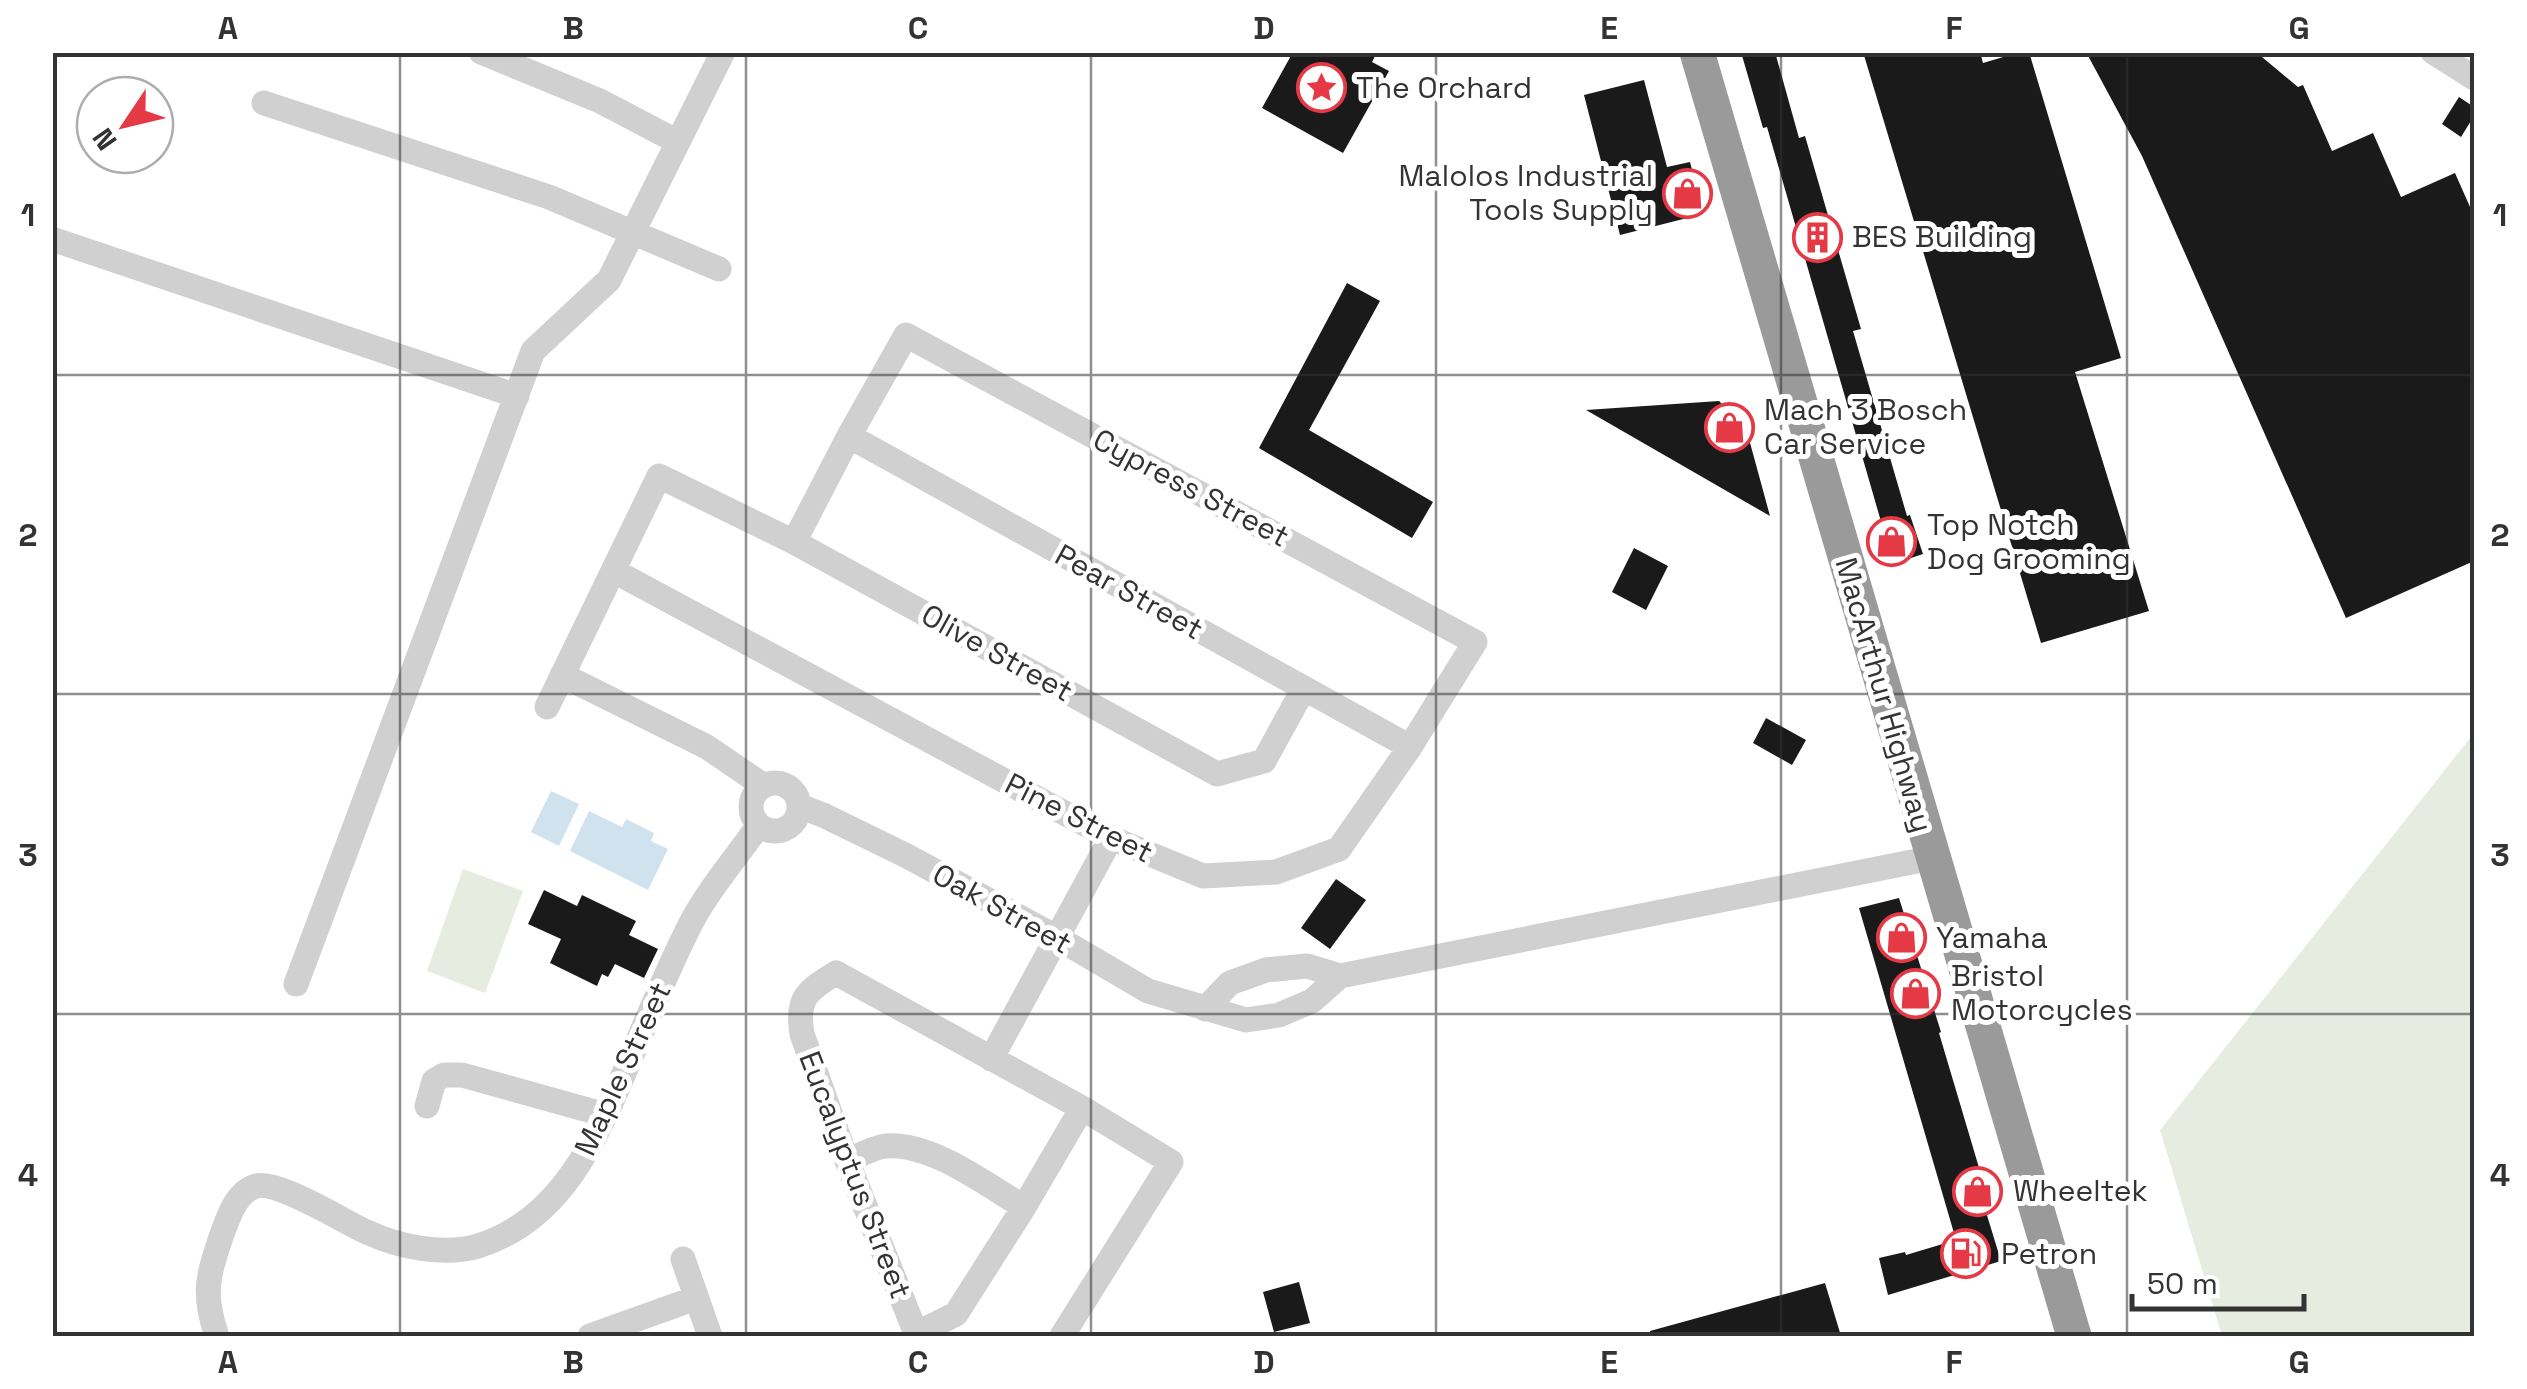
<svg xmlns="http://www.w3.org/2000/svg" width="2527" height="1389" font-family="'Space Grotesk',sans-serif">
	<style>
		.green { fill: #e6ecdf }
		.water { fill: #cfe2ee }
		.building { fill: #1a1a1a }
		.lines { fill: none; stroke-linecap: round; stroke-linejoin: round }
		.minor { stroke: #d0d0d0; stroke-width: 25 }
		.highway { stroke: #9a9a9a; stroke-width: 35 }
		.grid { fill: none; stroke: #333; stroke-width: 2.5; stroke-opacity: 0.55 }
		.labels { text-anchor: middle; stroke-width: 10; stroke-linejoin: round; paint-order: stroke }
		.poi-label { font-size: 30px; fill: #333; stroke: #fff; text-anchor: start }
		.street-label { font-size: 30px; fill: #333; stroke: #fff }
		.neatline { fill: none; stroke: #333; stroke-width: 4 }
		.grid-label { font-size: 32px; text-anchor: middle; font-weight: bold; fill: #333 }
	</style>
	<rect width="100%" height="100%" fill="#fff"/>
	<path class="green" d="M2474 733V1336H2222L2160 1130Z
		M463 869 523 891 485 993 427 971Z"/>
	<path class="water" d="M551 791 579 804 559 846 531 832Z
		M589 811 622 827 626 819 654 833 651 841 668 849 648 890 570 851Z"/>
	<path class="building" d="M1293 52H1377L1372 62 1389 71 1343 153 1262 108Z
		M1741 52H1775L1799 138 1805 136 1861 329 1853 331 1907 516 1910 515 1923 554 1890 565 1877 526 1882 525 1767 127 1763 128Z
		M1863 52H1980L1983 63 2020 52H2029L2121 358 2075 372 2149 611 2041 643Z
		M2086 52H2256L2298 87 2303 85 2332 151 2373 133 2401 197 2455 173 2474 216V561L2346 618 2142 156Z
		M1644 80 1667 167 1690 162 1703 214 1620 235 1584 95Z
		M2459 97 2474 107V116L2461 137 2442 124Z
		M1347 283 1380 301 1309 430 1433 502 1412 538 1259 448Z
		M1719 401 1746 428 1770 516 1586 410Z
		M1634 548 1668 566 1646 610 1612 592Z
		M1766 718 1806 740 1792 765 1753 743Z
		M1336 879 1366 900 1330 949 1301 928Z
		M544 890 577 906 582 895 636 921 629 935 658 949 644 978 615 964 608 977 602 974 597 986 550 963 561 939 528 924Z
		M1899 898 1941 1032 1939 1033 1988 1198 1982 1199 2001 1261 1888 1295 1879 1258 1905 1252 1906 1255 1956 1240 1859 908Z
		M1299 1282 1310 1323 1274 1332 1263 1292Z
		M1825 1283 1841 1336H1651L1650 1331Z"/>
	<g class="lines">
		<path class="minor" d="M481 52 600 101 678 142
			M2433 52 2474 78
			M264 103 549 197 719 269
			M52 239 517 396
			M849 436 1410 747
			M614 571 1111 838 1203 876 1276 872 1339 849 1410 747 1475 642 906 335 849 436 794 542
			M562 675 707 747 764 786
			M547 707 659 476 794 542 1217 774 1264 761 1304 688
			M751 807a24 24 0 1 1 48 0a24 24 0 1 1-48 0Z
			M799 806 823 815 907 856 1056 937 1148 991 1246 1020 1279 1015 1312 1001 1340 976
			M296 984 533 351 609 280 723 52
			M1205 1009 1230 983 1266 970 1307 966 1340 976 1932 858
			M991 1059 1111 838
			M427 1106 434 1081 444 1075H462L606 1115
			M847 1161C858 1156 872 1148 885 1146 931 1142 985 1184 1024 1207
			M683 1259 710 1336
			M916 1334 956 1314 1024 1207 1082 1108
			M217 1336C202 1293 208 1276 222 1234 229 1216 236 1192 256 1186 278 1180 344 1222 367 1232 398 1247 445 1256 478 1246 562 1220 597 1137 628 1064 648 1018 667 970 690 925 706 893 738 855 759 825
			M590 1336 696 1298
			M917 1336 847 1161 802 1034C796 998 807 991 836 973L1082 1108 1171 1162 1062 1336"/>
		<path class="highway" d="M1697 52 2074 1336"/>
	</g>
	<path class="grid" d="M400 52V1336M746 52V1336M1091 52V1336M1436 52V1336M1781 52V1336M2127 52V1336M52 375H2474M52 694H2474M52 1014H2474"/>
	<defs>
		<symbol id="sight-ring" viewBox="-11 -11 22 22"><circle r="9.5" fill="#fff" stroke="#e63946" stroke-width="1.5"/><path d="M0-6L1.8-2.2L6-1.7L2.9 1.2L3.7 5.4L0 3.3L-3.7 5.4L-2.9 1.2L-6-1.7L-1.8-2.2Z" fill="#e63946"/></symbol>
		<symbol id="shop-ring" viewBox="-11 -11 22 22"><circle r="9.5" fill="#fff" stroke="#e63946" stroke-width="1.5"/><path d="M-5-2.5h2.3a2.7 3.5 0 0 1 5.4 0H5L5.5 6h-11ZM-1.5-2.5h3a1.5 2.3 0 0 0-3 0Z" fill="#e63946"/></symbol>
		<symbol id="building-ring" viewBox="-11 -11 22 22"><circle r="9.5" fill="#fff" stroke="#e63946" stroke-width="1.5"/><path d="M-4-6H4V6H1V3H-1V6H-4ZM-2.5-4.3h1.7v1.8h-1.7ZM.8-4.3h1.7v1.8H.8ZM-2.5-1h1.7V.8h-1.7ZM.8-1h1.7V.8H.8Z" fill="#e63946"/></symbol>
		<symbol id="fuel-ring" viewBox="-11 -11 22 22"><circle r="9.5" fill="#fff" stroke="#e63946" stroke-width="1.5"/><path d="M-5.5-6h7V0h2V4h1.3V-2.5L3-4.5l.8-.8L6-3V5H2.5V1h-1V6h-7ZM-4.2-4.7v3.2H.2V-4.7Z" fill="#e63946"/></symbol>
	</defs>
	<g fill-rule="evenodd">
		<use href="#sight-ring" x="1294" y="60" width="55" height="55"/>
		<use href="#shop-ring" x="1660" y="166" width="55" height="55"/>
		<use href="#building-ring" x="1790" y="210" width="55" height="55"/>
		<use href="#shop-ring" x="1702" y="400" width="55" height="55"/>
		<use href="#shop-ring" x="1864" y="514" width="55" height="55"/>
		<use href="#shop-ring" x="1874" y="910" width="55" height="55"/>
		<use href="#shop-ring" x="1888" y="966" width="55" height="55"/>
		<use href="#shop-ring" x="1950" y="1164" width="55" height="55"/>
		<use href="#fuel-ring" x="1938" y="1226" width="55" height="55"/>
	</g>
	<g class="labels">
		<g class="poi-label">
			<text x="1356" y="98">The Orchard</text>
			<text x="1653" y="186" text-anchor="end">Malolos Industrial<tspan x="1653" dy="34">Tools Supply</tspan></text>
			<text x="1852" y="247">BES Building</text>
			<text x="1764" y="420">Mach 3 Bosch<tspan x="1764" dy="34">Car Service</tspan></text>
			<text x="1927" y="535">Top Notch<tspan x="1927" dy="34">Dog Grooming</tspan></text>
			<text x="1936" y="948">Yamaha</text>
			<text x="1951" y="986">Bristol<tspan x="1951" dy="34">Motorcycles</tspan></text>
			<text x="2013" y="1201">Wheeltek</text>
			<text x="2001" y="1264">Petron</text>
		</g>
		<g class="street-label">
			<text transform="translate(1191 488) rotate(28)" y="10">Cypress Street</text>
			<text transform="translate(1129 592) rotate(29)" y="10">Pear Street</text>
			<text transform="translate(997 653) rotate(29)" y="10">Olive Street</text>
			<text transform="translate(1884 695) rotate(74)" y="10">MacArthur Highway</text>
			<text transform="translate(1079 818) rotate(27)" y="10">Pine Street</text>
			<text transform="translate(1002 909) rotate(29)" y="10">Oak Street</text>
			<text transform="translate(623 1069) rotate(-65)" y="10">Maple Street</text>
			<text transform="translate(855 1175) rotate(69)" y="10">Eucalyptus Street</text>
		</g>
	</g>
	<rect width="2527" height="1389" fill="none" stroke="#ffffff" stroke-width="110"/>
	<g transform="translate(125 125) rotate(235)"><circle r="48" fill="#ffffff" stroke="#adadad" stroke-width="2.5"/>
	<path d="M0-8L18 38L0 25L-18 38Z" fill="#e63946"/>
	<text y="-15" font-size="28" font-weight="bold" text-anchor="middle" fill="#333333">N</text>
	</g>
	<path d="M2132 1294v15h172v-15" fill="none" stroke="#333333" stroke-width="5"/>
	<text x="2147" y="1294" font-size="30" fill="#333333" stroke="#ffffff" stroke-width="8" paint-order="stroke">50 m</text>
	<rect x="55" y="55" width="2417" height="1279" class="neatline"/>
	<g class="grid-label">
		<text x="228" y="39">A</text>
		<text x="573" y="39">B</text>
		<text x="918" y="39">C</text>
		<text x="1264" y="39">D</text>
		<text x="1609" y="39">E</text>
		<text x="1954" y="39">F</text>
		<text x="2299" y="39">G</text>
		<text x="28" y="226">1</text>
		<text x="2500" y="226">1</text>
		<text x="28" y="546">2</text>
		<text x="2500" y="546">2</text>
		<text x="28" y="866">3</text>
		<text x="2500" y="866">3</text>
		<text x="28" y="1186">4</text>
		<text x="2500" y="1186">4</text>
		<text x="228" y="1373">A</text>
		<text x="573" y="1373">B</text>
		<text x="918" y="1373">C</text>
		<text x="1264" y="1373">D</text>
		<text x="1609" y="1373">E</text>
		<text x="1954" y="1373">F</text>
		<text x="2299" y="1373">G</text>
	</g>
</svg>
